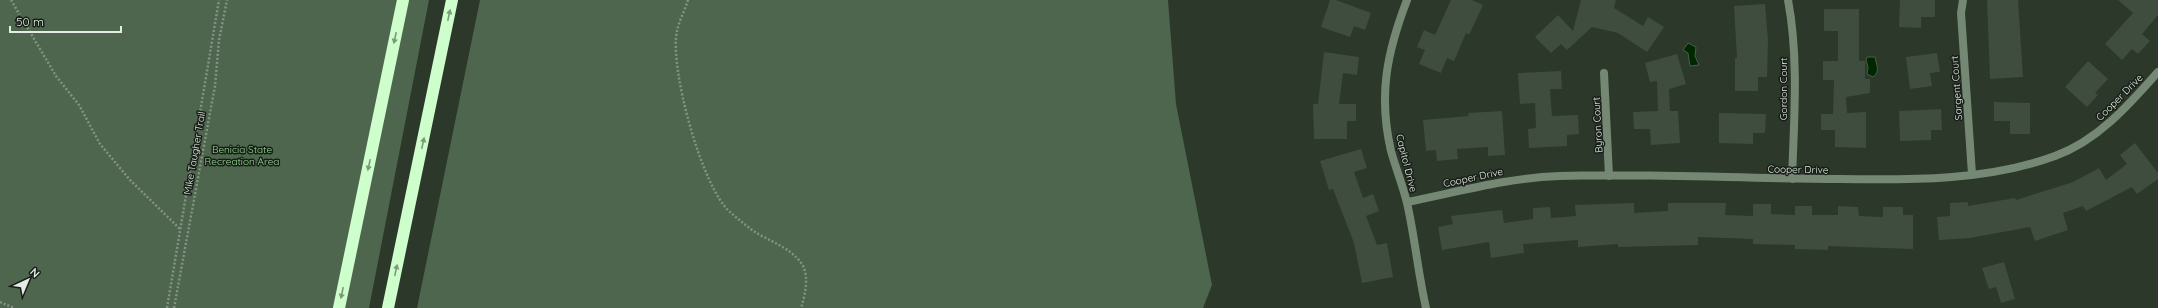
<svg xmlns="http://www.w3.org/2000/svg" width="2158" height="308" font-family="Quicksand,sans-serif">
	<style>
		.green { fill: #4e664d }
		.water { fill: #002700; stroke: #446244 }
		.building { fill: #3f4d3e }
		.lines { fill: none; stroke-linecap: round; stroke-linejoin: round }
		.path { stroke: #869185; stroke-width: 2.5; stroke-dasharray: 2 2; stroke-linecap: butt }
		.street { stroke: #758874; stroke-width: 8 }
		.highway { stroke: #cefecb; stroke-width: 12 }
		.oneway { fill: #7c997a }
		.labels { text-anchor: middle; stroke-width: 3; stroke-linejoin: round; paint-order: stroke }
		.street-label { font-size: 10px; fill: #e4ece3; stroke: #171e17 }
		.park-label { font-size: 10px; fill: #9bdb98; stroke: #171e17 }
	</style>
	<rect width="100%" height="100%" fill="#2b382a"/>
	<path class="green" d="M0 0H429L369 308H0Z
		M480 0H1168L1176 104 1212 285 1203 308H417Z"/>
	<path class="water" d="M1688 43 1696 47 1695 56 1699 65 1690 66 1688 53 1683 50Z
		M1867 57H1875C1876 65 1881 71 1873 77L1867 74 1868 67 1866 60Z"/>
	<path class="building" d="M1330 0H1336L1371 13 1365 30 1354 26 1350 37 1321 27Z
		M1451 0H1472L1483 5 1469 35 1466 33 1454 61 1447 58 1441 73 1419 64 1425 50 1417 47 1424 30 1435 35Z
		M1581 0H1616L1614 8 1643 26 1648 17 1664 27 1647 52 1618 33 1592 27 1567 50 1561 44 1551 53 1535 37 1558 15 1573 31Z
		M1900 0H1935V17H1921V28L1899 27Z
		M1987 0H2018L2023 77 1990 79Z
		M2118 0H2158V15L2142 34 2150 41 2138 54 2132 49 2122 60 2105 44 2133 13Z
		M1765 4 1768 40 1767 77H1758V91H1735V58H1737L1734 6Z
		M1824 9H1859V61H1865V79H1870V93L1846 97 1847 113 1866 112V148L1835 147V130H1821V114H1833L1834 80H1823V61H1838V31H1824Z
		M1324 52 1359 57 1357 75 1343 73 1339 104H1356V121H1347V139H1314L1313 104H1318Z
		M1937 53 1940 72 1930 73 1932 86 1910 89 1906 57Z
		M1677 54 1686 84 1669 89 1670 111H1678L1680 143 1651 145 1650 129H1634L1633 112 1658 111 1657 81 1650 82 1645 63Z
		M2088 61 2108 79 2095 93 2098 95 2087 107 2065 87Z
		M1561 71 1562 89H1550L1552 116 1578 115 1579 134 1567 135V146L1529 148 1528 129 1536 128 1535 103 1520 104 1518 73Z
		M1994 102 2030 103V134H2010V121H1994Z
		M1941 109 1942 130H1931V140L1900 141 1899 111Z
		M1502 111 1505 155 1488 156V147L1457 149 1458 159 1437 161 1436 150 1426 151 1423 120 1469 116 1468 113Z
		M1719 113 1766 114 1765 133H1753V144L1719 143Z
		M2135 143 2158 173V179L2137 194 2132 187 2086 211 2083 206 2063 213 2068 230 2035 241 2030 227 1970 238 1939 240 1937 217 1950 216V203L1968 202V206L2015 198 2016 200 2073 182 2099 168 2106 180 2127 164 2120 155Z
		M1361 149 1367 168 1354 172 1363 198 1373 194 1379 211 1366 216 1377 245 1387 243 1393 277 1362 283 1354 243 1333 189 1329 190 1320 161Z
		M1634 203V213L1668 211V203H1726L1725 215 1753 216V204H1771V214L1795 215V206H1812V215H1838V206L1858 207 1859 216 1883 217V207H1903V215H1913V249L1828 246V250L1795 249V245L1753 244V239L1698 237V245L1618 247V244L1578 247V240L1523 244 1524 253 1491 258 1489 242 1442 250 1438 227 1453 224 1451 216 1502 210 1504 223 1533 219V208L1550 207 1551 218 1576 216 1575 205Z
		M2004 262 2015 299 2001 303 1996 287 1989 289 1982 268Z"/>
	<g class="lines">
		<path class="path" d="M11 0 56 76 79 105 100 144 130 180 180 229
			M688 0C685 10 679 21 677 31 669 67 702 188 730 212 737 218 744 224 752 230 768 241 793 248 803 266 809 278 805 296 801 308
			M0 302 14 308
			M167 308 219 0
			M174 308 215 86 219 40 227 0"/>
		<path class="street" d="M1407 0C1387 52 1378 95 1391 151 1396 169 1403 186 1407 203 1415 238 1418 273 1426 308
			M1788 0C1799 58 1794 120 1792 179
			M1963 0 1961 13 1972 174
			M1604 73 1609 176
			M1407 202C1458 192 1506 178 1559 176 1652 173 1746 179 1840 179 1911 180 1987 181 2055 156 2097 141 2129 105 2158 72"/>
		<path class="highway" d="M339 308 403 0
			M388 308 452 0"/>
	</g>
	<defs><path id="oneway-solid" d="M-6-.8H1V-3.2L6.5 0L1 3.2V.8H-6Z"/></defs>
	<g class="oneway">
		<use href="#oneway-solid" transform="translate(449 15) rotate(-78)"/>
		<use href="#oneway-solid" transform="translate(395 38) rotate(102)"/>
		<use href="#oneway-solid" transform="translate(423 143) rotate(-78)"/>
		<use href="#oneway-solid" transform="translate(369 165) rotate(102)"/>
		<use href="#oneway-solid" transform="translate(396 270) rotate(-78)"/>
		<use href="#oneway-solid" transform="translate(342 293) rotate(102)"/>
	</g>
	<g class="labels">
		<g class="street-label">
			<text transform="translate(1956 88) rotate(-94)" y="4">Sargent Court</text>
			<text transform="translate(1783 89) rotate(-90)" y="4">Gordon Court</text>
			<text transform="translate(2119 97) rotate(-45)" y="4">Cooper Drive</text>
			<text transform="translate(1597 125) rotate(-93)" y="4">Byron Court</text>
			<text transform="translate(194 153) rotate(-80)" y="4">Mike Taugher Trail</text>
			<text transform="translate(1407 163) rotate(76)" y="4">Capitol Drive</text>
			<text transform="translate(1798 169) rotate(1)" y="4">Cooper Drive</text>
			<text transform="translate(1473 177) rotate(-12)" y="4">Cooper Drive</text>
		</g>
		<g class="park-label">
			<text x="242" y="153">Benicia State<tspan x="242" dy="12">Recreation Area</tspan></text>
		</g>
	</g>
	<g transform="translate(28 280) rotate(44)" stroke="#171e17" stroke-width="3" paint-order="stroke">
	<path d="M0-3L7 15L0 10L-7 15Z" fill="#e4ece3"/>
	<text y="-6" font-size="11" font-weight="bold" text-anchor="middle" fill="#e4ece3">N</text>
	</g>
	<path d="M10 26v6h111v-6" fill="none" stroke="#e4ece3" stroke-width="2"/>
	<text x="16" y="26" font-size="12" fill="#e4ece3" stroke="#171e17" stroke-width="3" paint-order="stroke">50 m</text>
</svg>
